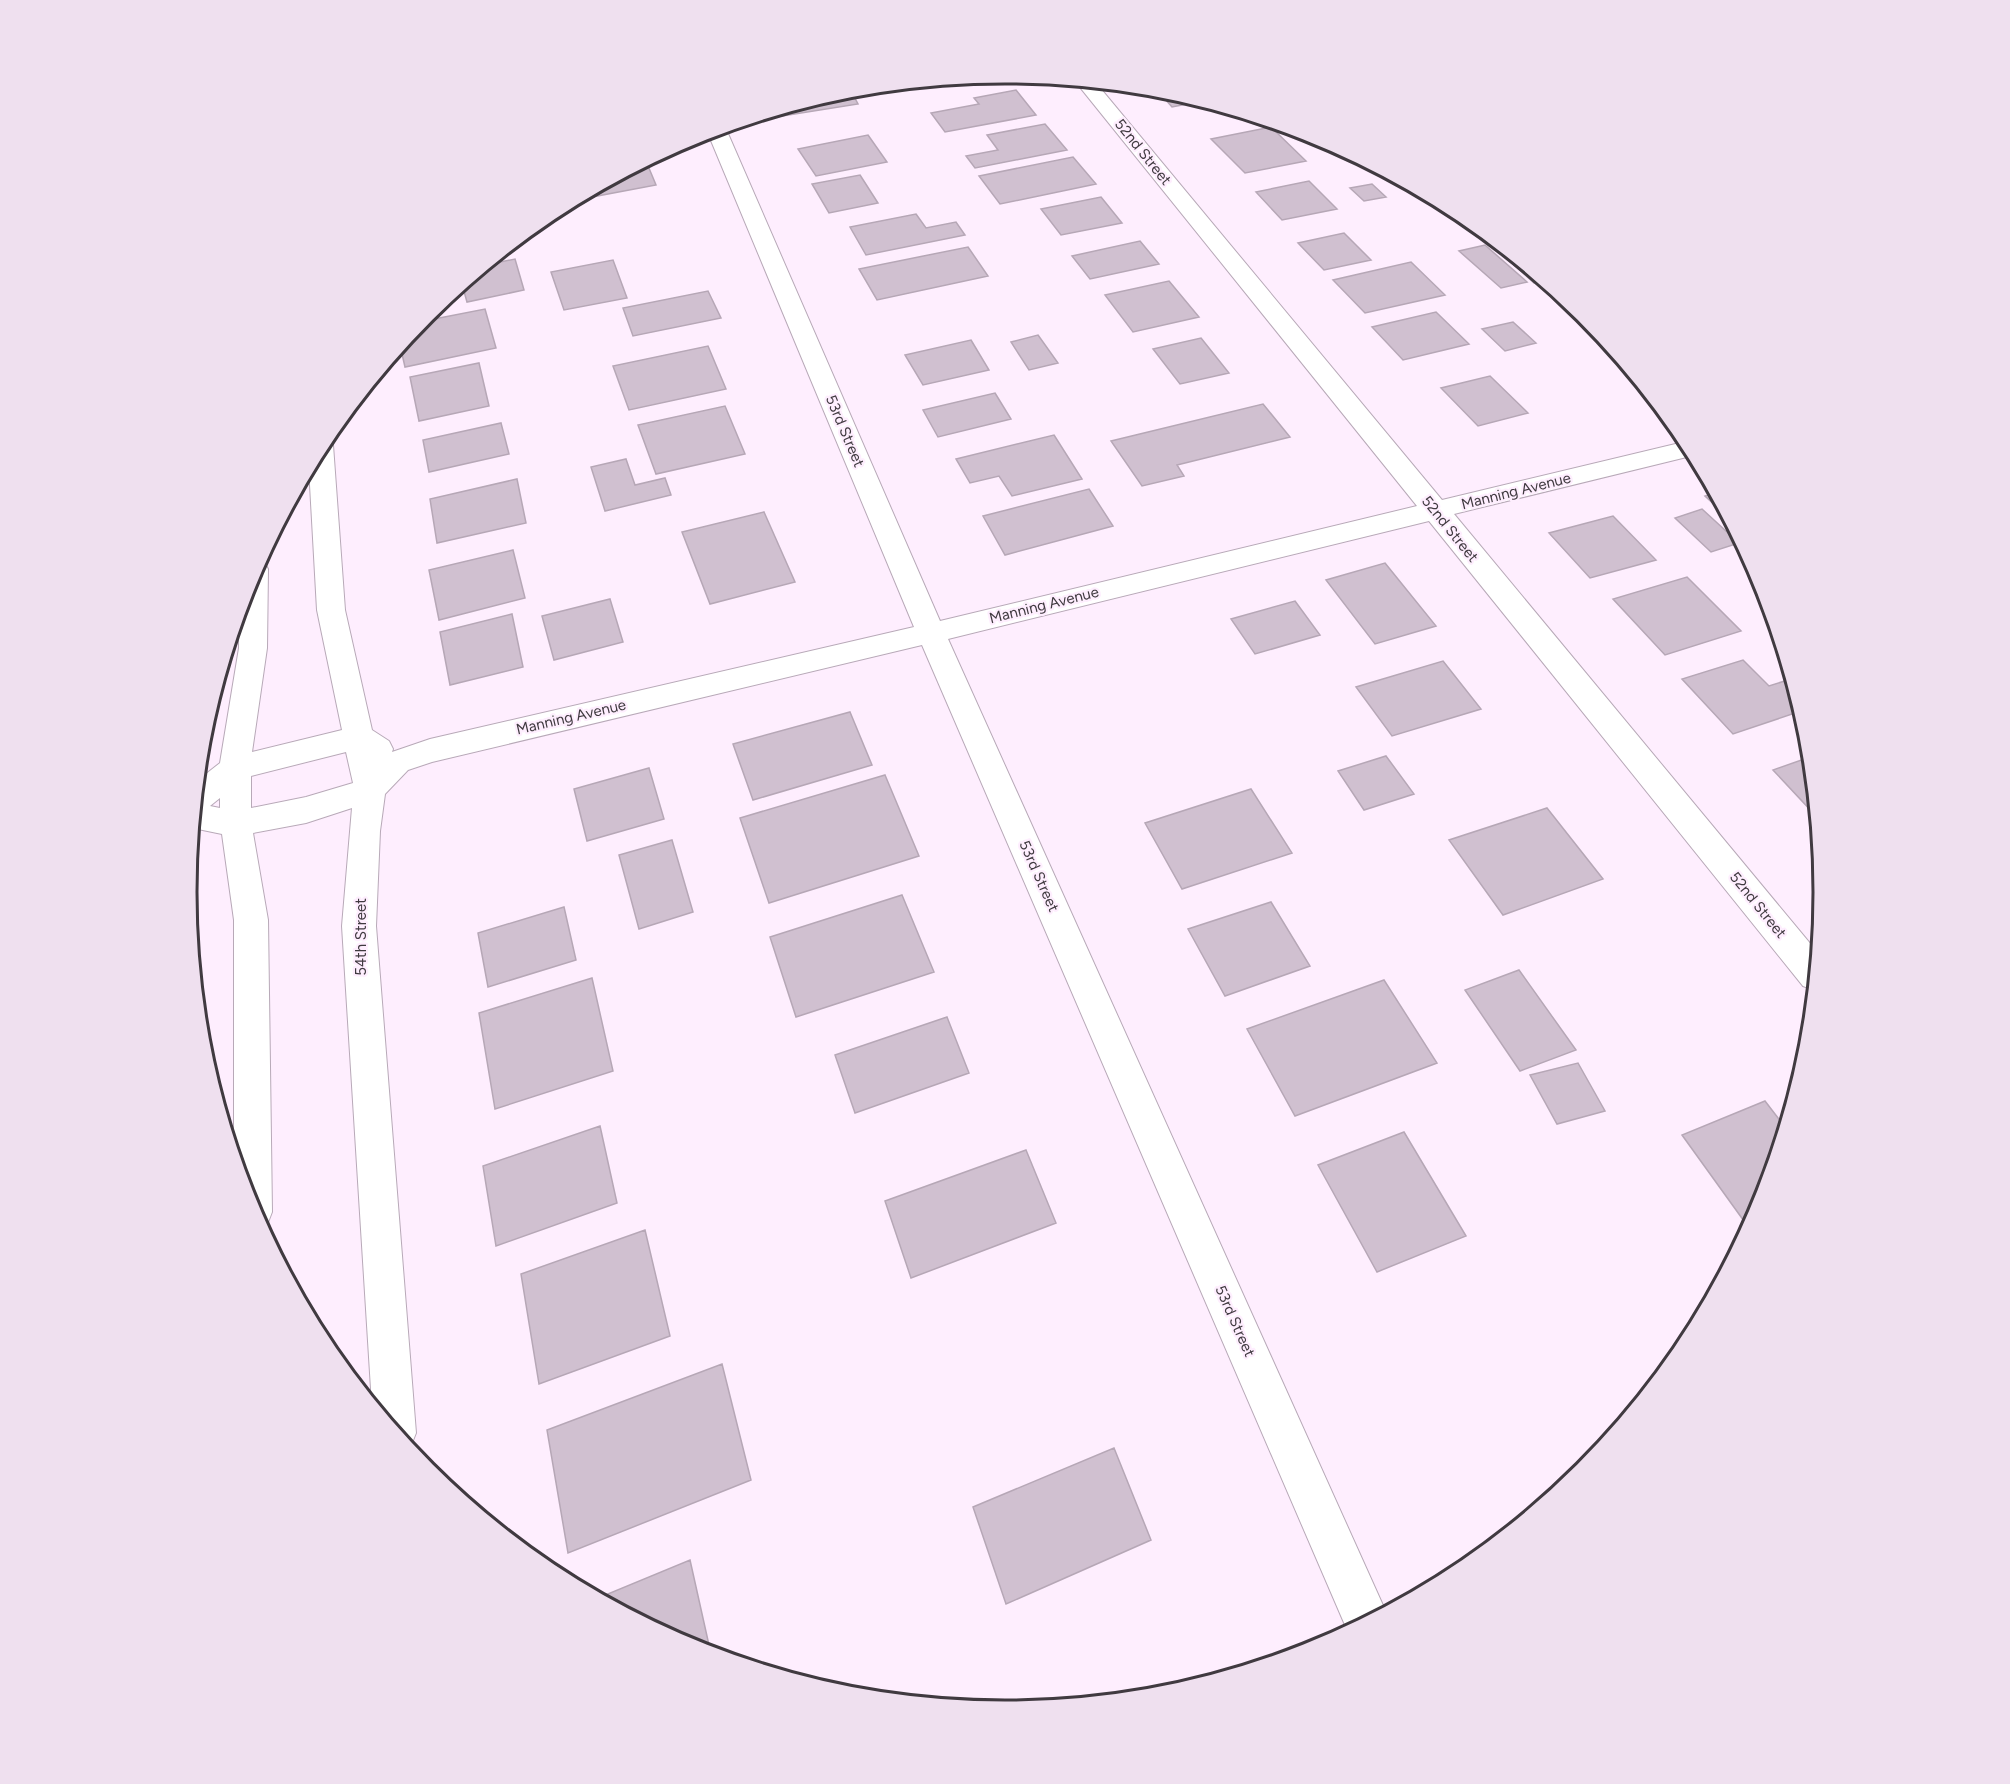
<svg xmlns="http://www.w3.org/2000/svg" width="2010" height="1784" font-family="Figtree,sans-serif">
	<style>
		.building { fill: #d0c0d0; stroke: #b6a7b6; stroke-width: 1.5 }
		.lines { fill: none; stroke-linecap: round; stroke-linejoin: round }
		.street-casing { stroke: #b8a9b8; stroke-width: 2 }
		.street { fill: #fff; fill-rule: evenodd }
		.labels { text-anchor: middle; stroke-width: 4.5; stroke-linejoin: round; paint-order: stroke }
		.street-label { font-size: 15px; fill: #403a40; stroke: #feeefe }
		.rim { fill: none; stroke: #403a40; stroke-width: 3 }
	</style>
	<rect width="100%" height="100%" fill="#feeefe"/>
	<path class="building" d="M1005 74H1013L1006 81 985 76Z
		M846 89H850L858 104 770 118 768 113Z
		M1156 89H1165L1203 101 1172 107Z
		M1016 90 1036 115 945 132 931 113 979 104 974 98Z
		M1045 124 1067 150 975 168 966 156 998 150 987 135Z
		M1271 127 1306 161 1245 173 1211 139Z
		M868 135 887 162 816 176 798 149Z
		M1073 157 1096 184 1000 204 979 176Z
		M646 161 656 185 576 200V198Z
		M860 175 878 203 829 213 812 184Z
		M1309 181 1337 209 1282 220 1256 192Z
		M1372 184 1386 197 1364 201 1350 188Z
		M1101 197 1122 223 1061 235 1041 209Z
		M916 214 926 228 956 222 965 235 866 255 850 227Z
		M1344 233 1371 260 1324 270 1298 243Z
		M1140 241 1159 264 1090 279 1072 256Z
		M1485 245 1527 282 1501 288 1459 251Z
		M968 247 988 276 877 300 859 269Z
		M1514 256 1544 281 1534 283 1506 258Z
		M515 259 524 290 467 302 462 284 485 265Z
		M613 260 627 298 564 310 551 272Z
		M1411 262 1445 295 1365 313 1333 280Z
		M1169 281 1199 317 1133 332 1105 295Z
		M708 291 721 318 633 336 623 308Z
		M485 309 496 348 405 367 400 345 419 322Z
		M1436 312 1469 344 1403 360 1372 327Z
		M1513 322 1536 343 1505 351 1482 329Z
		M1038 335 1058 363 1029 370 1011 342Z
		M1201 338 1229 373 1180 384 1153 349Z
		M971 340 989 370 923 385 905 355Z
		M708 346 726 389 629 410 613 366Z
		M479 363 489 406 419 421 410 377Z
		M1490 376 1528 413 1478 426 1441 388Z
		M995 393 1011 419 938 437 923 410Z
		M1263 404 1290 437 1177 465 1184 476 1142 486 1111 441Z
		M725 406 745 454 656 474 638 425Z
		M501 423 509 454 429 472 423 440Z
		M1054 435 1082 479 1012 496 999 476 970 483 956 459Z
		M626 459 635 485 665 478 671 495 605 511 591 467Z
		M517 479 526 523 437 543 430 499Z
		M1089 489 1113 526 1005 555 983 516Z
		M1715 493 1729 518 1705 496Z
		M1702 509 1739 543 1711 552 1675 518Z
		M764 512 795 582 710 604 682 532Z
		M1613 516 1656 560 1590 578 1549 533Z
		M513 550 525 598 439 620 429 570Z
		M1385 563 1436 626 1375 644 1326 580Z
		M1687 577 1741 631 1665 655 1613 599Z
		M610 599 623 642 554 660 542 616Z
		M1295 601 1320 635 1255 654 1231 619Z
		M512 614 523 667 450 685 440 632Z
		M1743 660 1769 686 1791 679 1801 711 1733 734 1682 679Z
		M1443 661 1481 709 1392 736 1356 687Z
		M850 712 872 765 753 800 733 744Z
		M1386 756 1414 794 1364 810 1338 771Z
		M1810 757 1816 816 1773 770Z
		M649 768 664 819 587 841 574 789Z
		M885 775 919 856 769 903 740 818Z
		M1251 789 1292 853 1182 889 1145 823Z
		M1547 808 1603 879 1503 915 1449 840Z
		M672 840 693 912 639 929 619 855Z
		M902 895 934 972 796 1017 770 937Z
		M1271 902 1310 966 1225 996 1188 929Z
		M564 907 576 960 488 987 478 933Z
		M1519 970 1576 1050 1520 1071 1465 990Z
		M592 978 613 1071 495 1109 479 1013Z
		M1384 980 1437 1063 1295 1116 1247 1029Z
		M947 1017 969 1073 855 1113 835 1055Z
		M1578 1063 1605 1111 1557 1124 1530 1075Z
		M1765 1101 1785 1127 1761 1206 1749 1228 1682 1135Z
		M600 1126 617 1203 496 1246 483 1166Z
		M1404 1132 1466 1236 1377 1272 1318 1165Z
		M1026 1150 1056 1223 911 1278 885 1201Z
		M645 1230 670 1336 539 1384 521 1274Z
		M722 1364 751 1480 568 1553 547 1430Z
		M1114 1448 1151 1540 1006 1604 973 1507Z
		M690 1560 711 1654 691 1648 598 1598Z"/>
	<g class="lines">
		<defs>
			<path id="street" d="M1078 81 1096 83 1442 500 1688 441 1695 455 1454 514 1818 953 1814 990 1803 986 1429 521 948 639 1386 1612 1348 1632 922 645 432 762 408 770 385 794 380 831 376 926 416 1433 410 1448 408 1449 372 1405 342 926 352 808 306 823 253 833 268 920 272 1212 267 1225 261 1228 249 1205 234 1156V920L222 834 193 828 197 781 220 763 239 648V610L249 578 258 561 264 562 268 569 267 648 252 752 342 730 317 610 309 467 324 438 329 439 333 445 345 610 372 730 389 741 393 749 392 752 430 739 914 627 707 131 724 126 726 129 940 621 1417 506 1079 86ZM346 752 353 783 306 797 251 808V776ZM220 798V808L210 806Z"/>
		</defs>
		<use href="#street" class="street-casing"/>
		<use href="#street" class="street"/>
	</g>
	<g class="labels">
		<g class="street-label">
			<text transform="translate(1143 152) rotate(51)" y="5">52nd Street</text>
			<text transform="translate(845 431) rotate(67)" y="5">53rd Street</text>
			<text transform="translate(1516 491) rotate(-14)" y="5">Manning Avenue</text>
			<text transform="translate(1450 529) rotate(51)" y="5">52nd Street</text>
			<text transform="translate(1044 605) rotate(-14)" y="5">Manning Avenue</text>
			<text transform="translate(571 717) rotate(-13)" y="5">Manning Avenue</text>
			<text transform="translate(1039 876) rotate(66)" y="5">53rd Street</text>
			<text transform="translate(1758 905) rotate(51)" y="5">52nd Street</text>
			<text transform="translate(361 937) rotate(-90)" y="5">54th Street</text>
			<text transform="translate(1235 1321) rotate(66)" y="5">53rd Street</text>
		</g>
	</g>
	<path d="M0 0H2010V1784H0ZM197 892a808 808 0 1 1 1616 0a808 808 0 1 1-1616 0Z" fill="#efe0ef" fill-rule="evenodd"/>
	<path class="rim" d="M197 892a808 808 0 1 1 1616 0a808 808 0 1 1-1616 0Z"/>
</svg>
